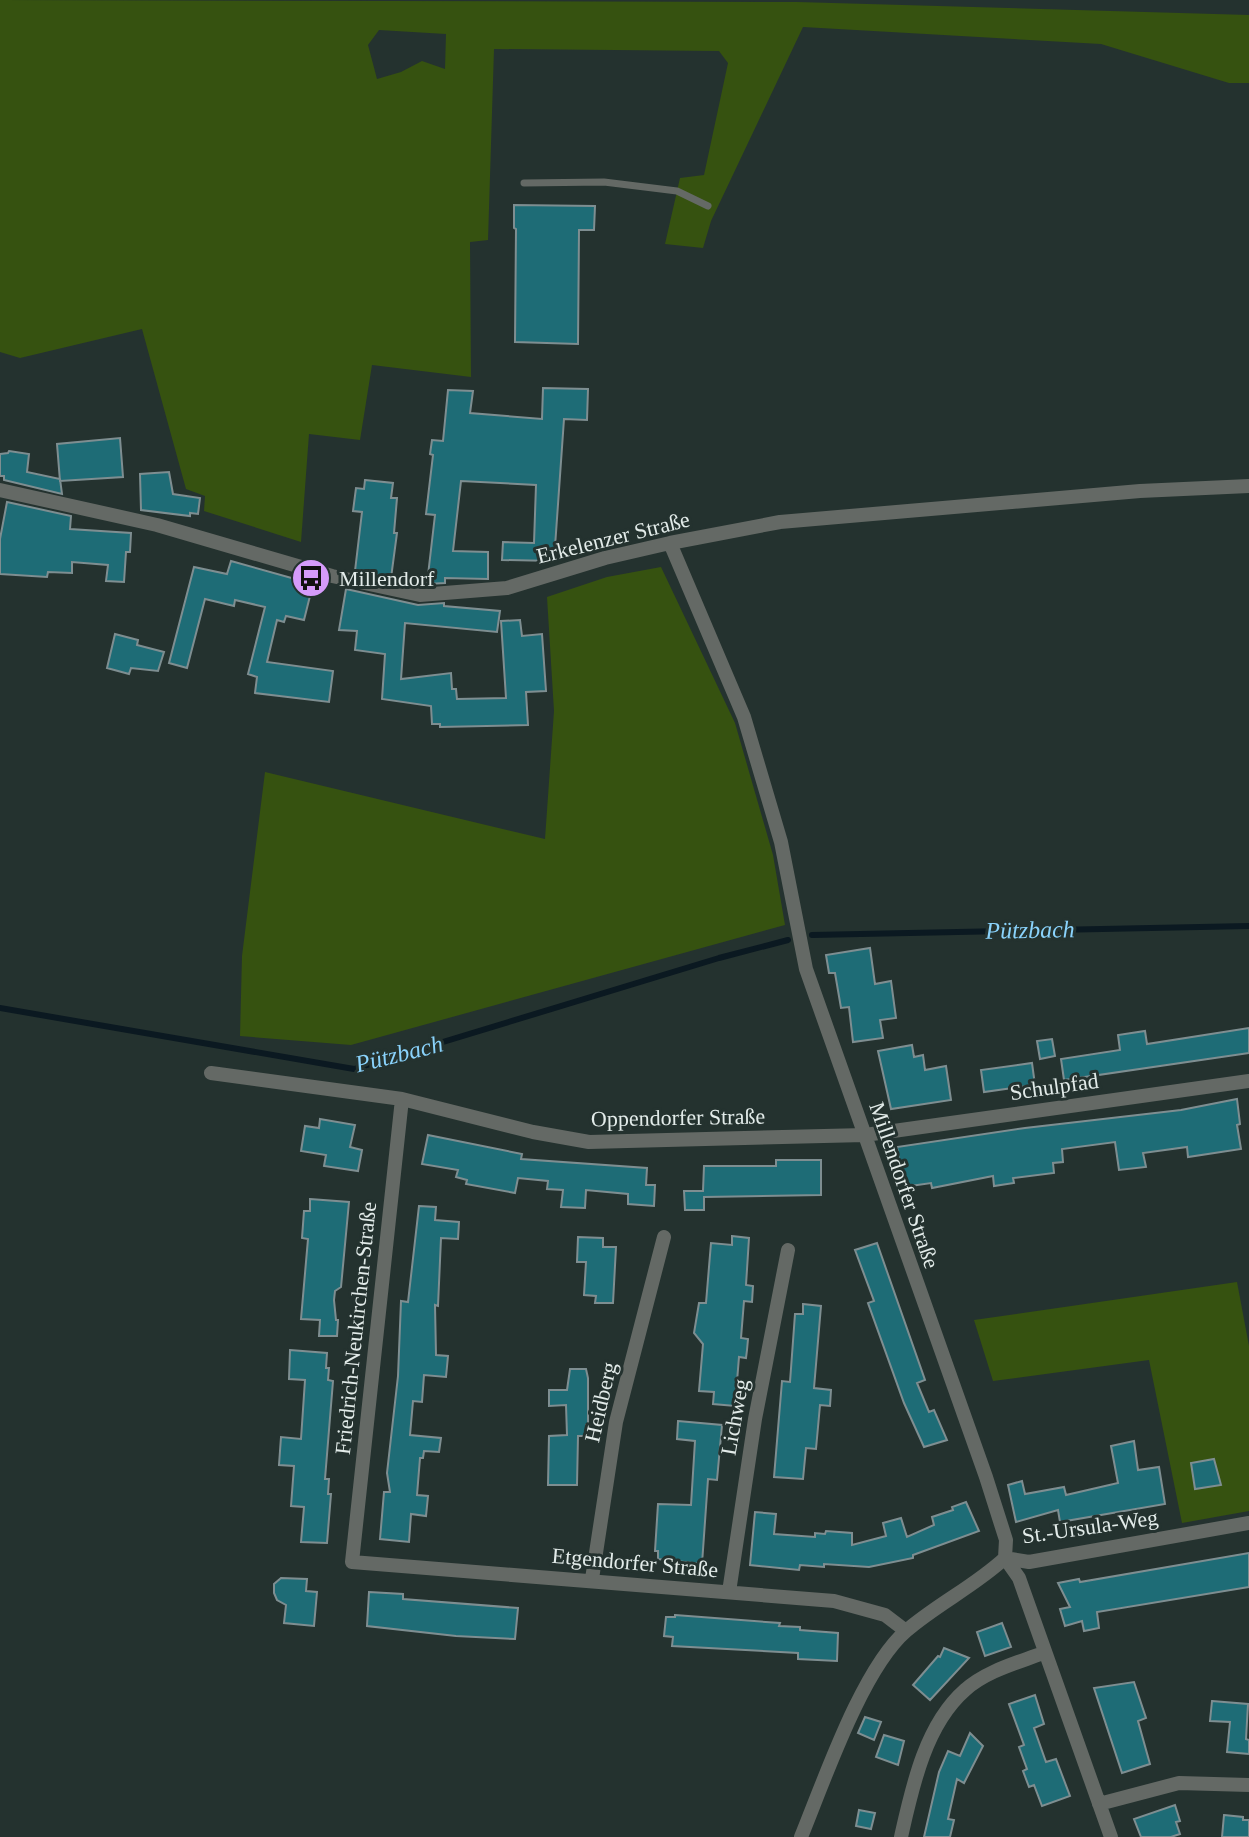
<svg xmlns="http://www.w3.org/2000/svg" width="1249" height="1837" font-family="Georgia,serif">
	<style>
		.green { fill: #365210; fill-rule: evenodd }
		.lines { fill: none; stroke-linecap: round; stroke-linejoin: round }
		.stream { stroke: #0b1921; stroke-width: 6 }
		.building { fill: #1e6c76; stroke: #7e8e91; stroke-width: 2 }
		.service { stroke: #646965; stroke-width: 7 }
		.minor { stroke: #646965; stroke-width: 14 }
		.labels { text-anchor: middle; stroke-width: 6; stroke-linejoin: round; paint-order: stroke }
		.street-label { font-size: 22px; fill: #e2ebe9; stroke: #24322f }
		.poi-label { font-size: 22px; fill: #e2ebe9; stroke: #24322f; text-anchor: start }
		.water-label { font-size: 24px; font-style: italic; fill: #8ad3fc; stroke: #24322f }
	</style>
	<rect width="100%" height="100%" fill="#24322f"/>
	<path class="green" d="M0 0 797 2 1249 15V83H1229L1101 44 803 27 711 221 703 248 665 244 680 178 704 175 728 63 719 51 494 49 488 240 470 242 471 377 372 365 360 440 309 434 301 542 204 511 205 496 186 489 142 329 20 358 0 352ZM379 30 446 34 445 69 422 61 401 72 377 79 368 45Z
		M661 567 735 723 773 855 785 925 351 1045 240 1036 242 956 265 772 545 839 554 711 547 597 607 577Z
		M1237 1282 1249 1346V1511L1182 1523 1149 1360 993 1381 974 1320Z"/>
	<g class="lines">
		<path class="stream" d="M812 935 1249 926
			M0 1008 354 1069 719 958 788 940"/>
	</g>
	<path class="building" d="M514 205 595 206 594 230H579L578 344 515 342 516 229 514 228Z
		M543 388 588 389 587 420 564 419 554 561 502 560 503 542 534 543 536 485 461 481 453 551 488 552V579L445 578V583L427 584 435 515 426 514 433 455 430 454 432 440 443 441 448 390 473 391 470 413 542 419Z
		M120 438 123 477 60 481 57 444Z
		M9 451 29 454 27 472 60 479 62 494 4 480V476H0V454L8 453Z
		M169 472 173 494 200 498 198 514 190 513V516L141 510 140 474Z
		M365 480 393 483 391 498H397L394 533H397L391 578 355 571 362 512 353 511 356 488 364 489Z
		M7 502 71 516 70 529 131 533 130 552H126L124 582 106 581 108 565 72 562V573L48 572 47 577 0 574V539Z
		M231 561 313 584 304 620 286 616 284 622 277 620 267 662 333 671 329 702 255 693 257 677 248 674 265 607 235 600 234 606 205 599 187 668 169 663 194 567 227 574Z
		M346 589 418 605 444 603V606L500 611 497 632 405 623 401 679 451 673 452 689H456L457 699 506 698 501 621 520 620 522 636 542 634 546 691 526 692 528 725 440 727V724H432L431 706 382 699 385 654 355 650 357 631 339 630Z
		M115 634 138 640 137 645 164 652 158 671 131 668 129 674 107 668Z
		M870 948 875 984 891 981 896 1018 880 1020 883 1038 853 1042 849 1007 841 1008 835 973H829L826 955Z
		M1249 1028V1053L1064 1080 1061 1059 1120 1050 1118 1035 1145 1031 1147 1044Z
		M1052 1039 1055 1056 1040 1059 1037 1041Z
		M912 1045 914 1057 923 1055 925 1070 946 1066 951 1100 891 1109 878 1051Z
		M1032 1063 1035 1085 984 1092 981 1070Z
		M1237 1099 1240 1124 1237 1125 1241 1149 1188 1157 1187 1147 1143 1153 1146 1167 1119 1170 1115 1142 1062 1149 1063 1162 1053 1163 1054 1173 1013 1178 1014 1183 994 1186 993 1176 932 1188 931 1183 903 1187 897 1147 1025 1128 1181 1110Z
		M320 1119 355 1125 350 1147 362 1150 358 1171 324 1166 326 1155 301 1151 305 1126 319 1128Z
		M428 1135 522 1154 521 1159 647 1168 646 1185H655L654 1206 628 1204V1194L586 1190 585 1208 561 1207 563 1190 547 1189 548 1181 518 1178 515 1193 466 1184 467 1180 456 1177 458 1170 422 1164Z
		M776 1160H821V1195L704 1197V1210H685L684 1191H703L704 1166H776Z
		M310 1199 349 1202 341 1287 335 1291 334 1300 336 1320H338L337 1336H319L320 1320 301 1319 308 1239 302 1238 304 1211H310Z
		M419 1206 436 1207 435 1220 459 1222 458 1239 441 1238 438 1306 435 1305 436 1355 448 1356 446 1377 424 1375 422 1402 413 1401 410 1435 441 1438 439 1452 424 1451 423 1458H420L417 1495 428 1496 426 1516 411 1514 409 1542 380 1539 384 1492H390L387 1473 398 1376 401 1301 408 1302Z
		M732 1236 749 1238 746 1285 753 1286 752 1302 744 1301 741 1338 748 1339 747 1350 746 1358 739 1357 735 1406 713 1404 714 1392 699 1391 703 1344 694 1333 699 1303H706L711 1243 732 1245Z
		M578 1237 603 1238V1247H616L613 1303H595L596 1296 584 1295 586 1262H577Z
		M877 1243 925 1380 917 1383 929 1412 934 1410 947 1440 924 1447 904 1403 868 1303 874 1301 855 1250Z
		M803 1304 821 1306 814 1388 831 1390 830 1406 820 1405 816 1449 806 1448 803 1479 774 1477 782 1381 790 1382 795 1314H803Z
		M290 1350 327 1353 326 1368H329L328 1380 333 1381 325 1479H329L328 1494H331L327 1543 301 1542 304 1507 291 1506 294 1466 279 1465 281 1437 301 1439 305 1380 289 1379Z
		M570 1369H586L588 1378V1425H586V1436H578L577 1485H548L549 1436 567 1435 566 1405 549 1406V1390H567Z
		M678 1421 722 1425 717 1480 708 1479 702 1564 658 1559V1551H655L658 1504 691 1505 695 1441 677 1439Z
		M1134 1441 1138 1470 1159 1467 1165 1504 1060 1522 1058 1510 1016 1522 1008 1485 1022 1481 1025 1494 1064 1487 1066 1495 1118 1483 1111 1446Z
		M1214 1459 1221 1485 1195 1489 1191 1463Z
		M966 1502 979 1531 913 1555V1558L869 1567 824 1564V1567L800 1565 799 1570 750 1565 755 1512 776 1514 774 1534 815 1537V1533L825 1534 826 1531 852 1533V1545L886 1536 883 1523 901 1518 907 1537 934 1525 932 1517 953 1510 952 1507Z
		M1249 1553V1587L1097 1612 1099 1628 1084 1631 1082 1621 1065 1626 1060 1609 1070 1607 1058 1583 1079 1579 1080 1582Z
		M281 1578 307 1579 306 1591 317 1592 314 1626 284 1623 286 1605 277 1600 274 1593V1584Z
		M369 1592 403 1594V1599L518 1608 515 1639 456 1636 367 1626Z
		M675 1615 780 1623 779 1626 800 1627V1630L838 1633 837 1661 798 1659V1653L672 1646 673 1637 664 1636 666 1617H675Z
		M1002 1623 1011 1647 985 1656 977 1632Z
		M944 1648 969 1658 930 1700 913 1685 938 1656 940 1657Z
		M1134 1682 1146 1718 1138 1721 1150 1764 1122 1773 1094 1688Z
		M1035 1695 1044 1724 1034 1728 1046 1762 1056 1759 1070 1796 1042 1806 1034 1785 1029 1787 1023 1771 1027 1769 1019 1747 1024 1745 1009 1704Z
		M1212 1701 1248 1704 1246 1739 1249 1740V1754L1227 1752 1230 1722 1210 1721Z
		M865 1717 881 1722 874 1740 858 1733Z
		M970 1733 983 1746 964 1783 957 1779 948 1819 954 1820 950 1837H924L939 1772 948 1751 960 1756Z
		M884 1735 904 1741 898 1765 876 1757Z
		M1175 1805 1180 1821 1176 1822 1180 1834 1171 1837H1141L1134 1819Z
		M859 1810 875 1813 871 1829 856 1826Z
		M1224 1815 1243 1817V1820H1249V1837H1222Z"/>
	<g class="lines">
		<path class="service" d="M524 183 604 182 677 191 708 206"/>
		<path class="minor" d="M0 490 157 525 332 576 420 595 507 588 605 558 670 543 780 522 1140 491 1249 486
			M670 543 744 717 781 842 806 969 986 1477 1006 1540 1005 1558 1019 1578 1111 1837
			M211 1073 402 1099 533 1132 589 1142 865 1135 1249 1081
			M402 1099 352 1562 834 1601 885 1615 906 1631
			M1005 1558 1029 1562 1249 1523
			M592 1579 616 1422 664 1237
			M729 1592 755 1419 788 1250
			M1099 1804 1179 1783 1249 1785
			M801 1837C824 1781 862 1669 906 1631 937 1604 975 1586 1005 1558
			M901 1837C912 1788 925 1725 965 1690 986 1671 1017 1663 1043 1653"/>
	</g>
	<defs>
		<symbol id="bus-disc" viewBox="-11 -11 22 22"><circle r="9.5" fill="#d59bfa" stroke="#24322f"/><path d="M-5-6H5V4H4V6H2V4H-2V6H-4V4H-5ZM-3.5-4V0h7V-4ZM-3.5 1.2v1.5H-2V1.2ZM2 1.2v1.5H3.5V1.2Z" fill="#111"/></symbol>
	</defs>
	<g fill-rule="evenodd">
		<use href="#bus-disc" x="289" y="556" width="44" height="44"/>
	</g>
	<g class="labels">
		<g class="street-label">
			<text transform="translate(613 537) rotate(-14)" y="8">Erkelenzer Straße</text>
			<text transform="translate(1054 1086) rotate(-8)" y="8">Schulpfad</text>
			<text transform="translate(678 1117) rotate(-1)" y="8">Oppendorfer Straße</text>
			<text transform="translate(905 1185) rotate(71)" y="8">Millendorfer Straße</text>
			<text transform="translate(355 1328) rotate(-84)" y="8">Friedrich-Neukirchen-Straße</text>
			<text transform="translate(600 1402) rotate(-77)" y="8">Heidberg</text>
			<text transform="translate(734 1417) rotate(-80)" y="8">Lichweg</text>
			<text transform="translate(1090 1526) rotate(-8)" y="8">St.-Ursula-Weg</text>
			<text transform="translate(635 1562) rotate(5)" y="8">Etgendorfer Straße</text>
		</g>
		<g class="poi-label">
			<text x="339" y="586">Millendorf</text>
		</g>
		<g class="water-label">
			<text transform="translate(1030 930) rotate(-1)" y="8">Pützbach</text>
			<text transform="translate(399 1054) rotate(-14)" y="8">Pützbach</text>
		</g>
	</g>
</svg>
